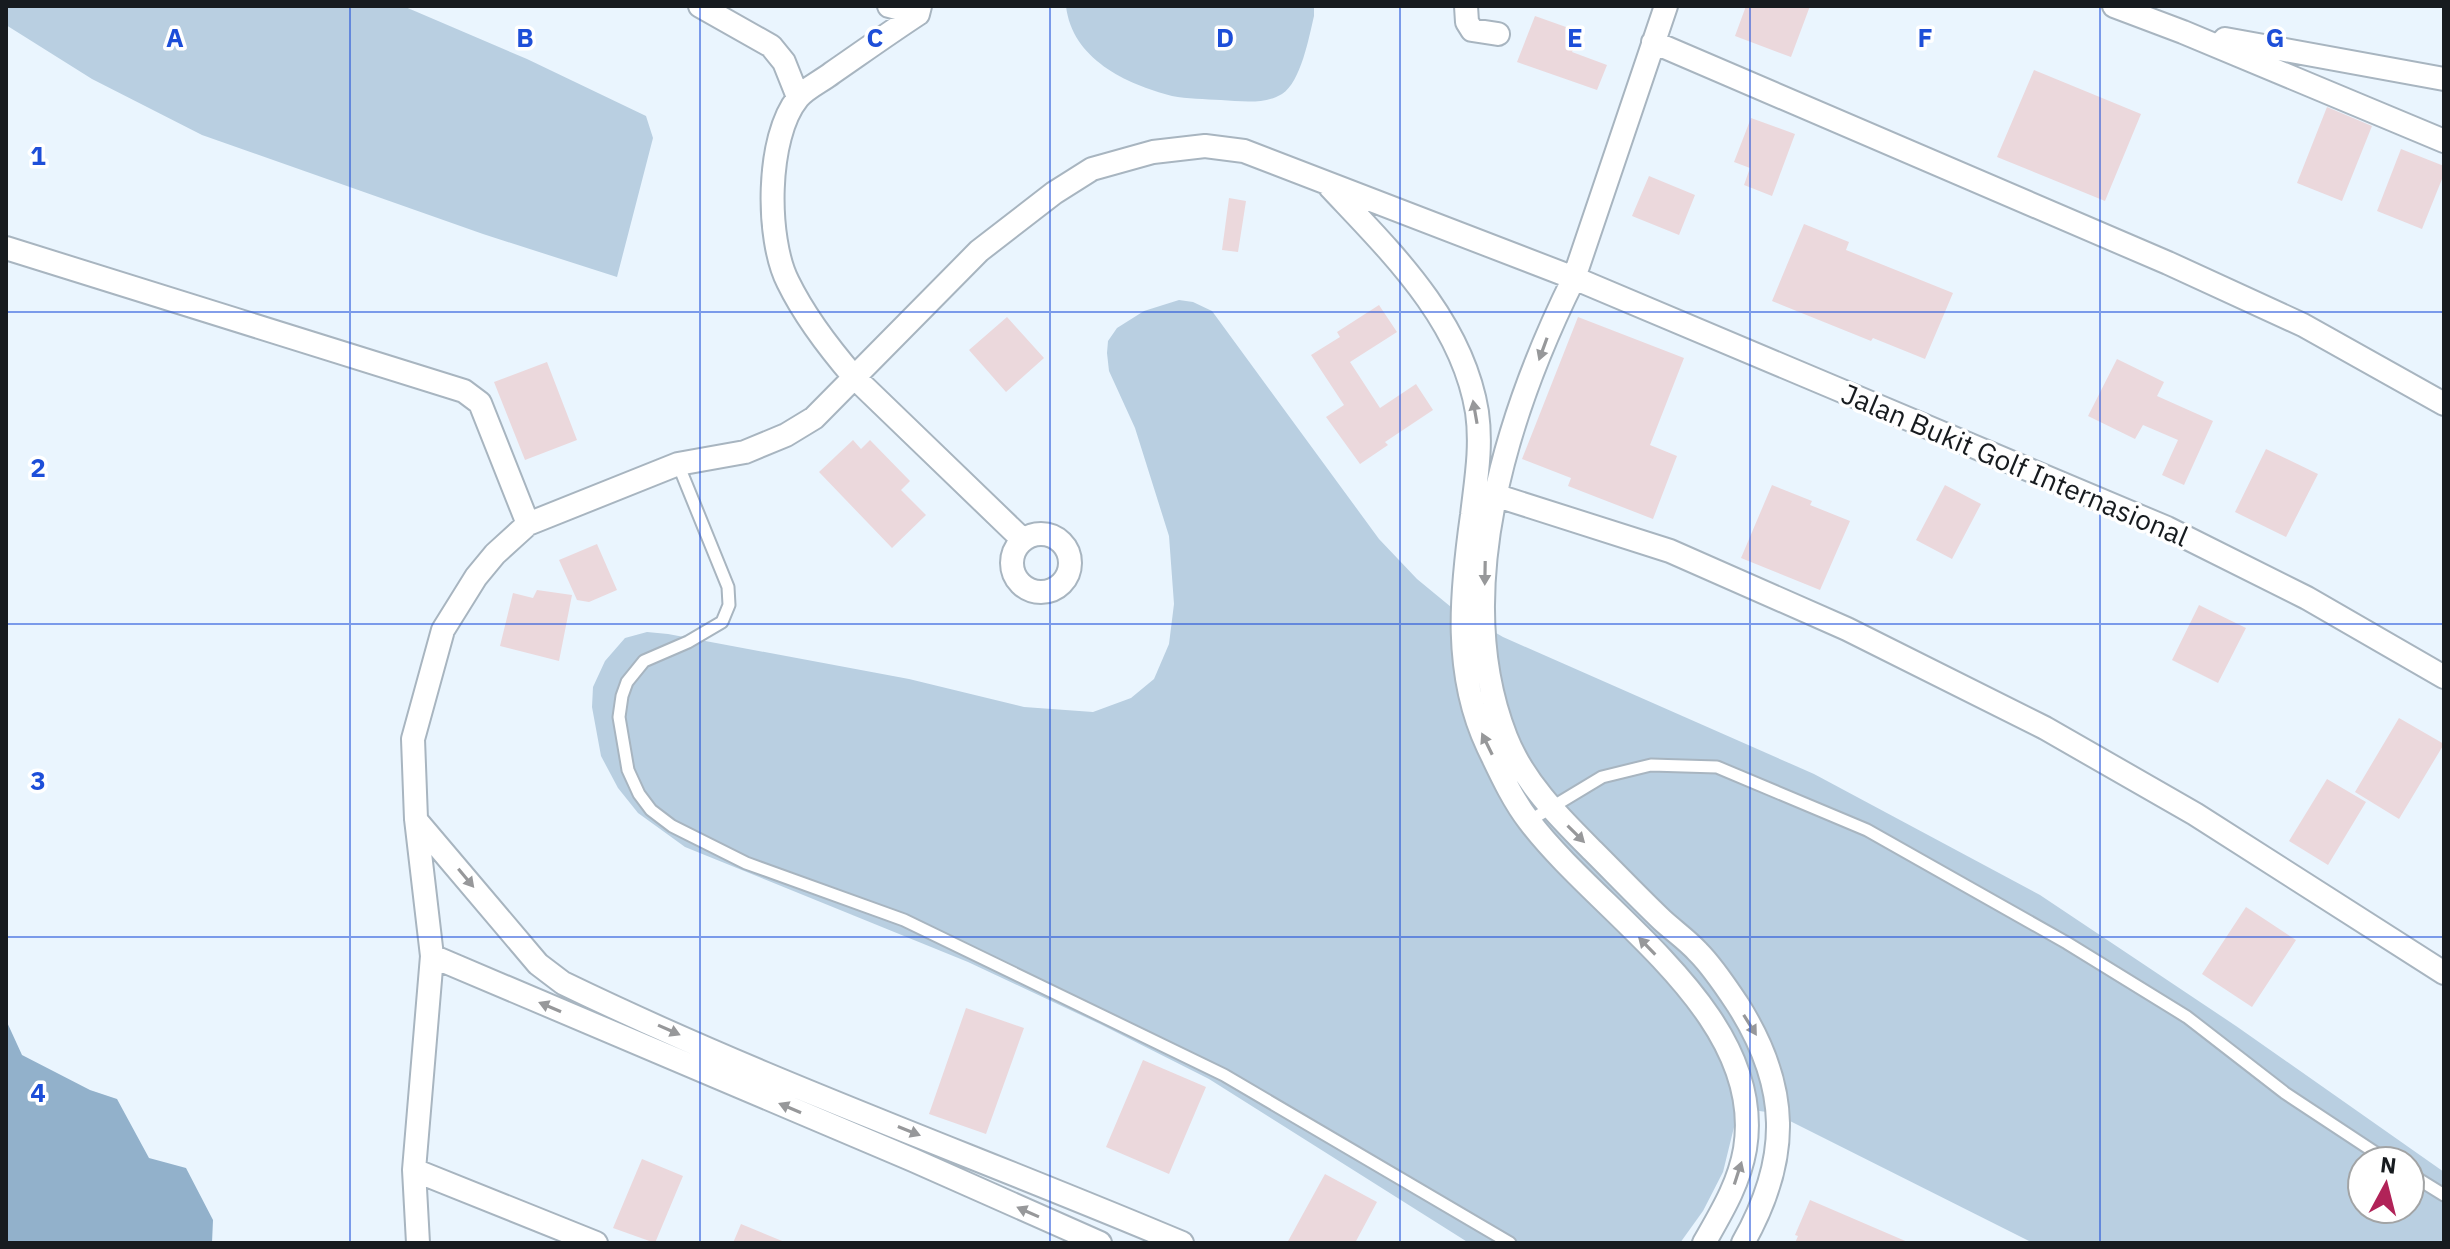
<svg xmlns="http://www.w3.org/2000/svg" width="2450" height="1249" font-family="'IBM Plex Sans',sans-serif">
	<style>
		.green { fill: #b9cfe1; fill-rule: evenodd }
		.water { fill: #92b1cb }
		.building { fill: #ebd8dc }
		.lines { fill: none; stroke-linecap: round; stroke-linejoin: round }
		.lane-casing { stroke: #a8b5c0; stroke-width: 15 }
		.street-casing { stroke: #a8b5c0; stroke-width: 26 }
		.lane { stroke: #fff; stroke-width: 11 }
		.street { stroke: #fff; stroke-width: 22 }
		.oneway { fill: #97989a }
		.grid { fill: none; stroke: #1d4ed8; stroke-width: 2; stroke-opacity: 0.55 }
		.labels { text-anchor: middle; stroke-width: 7; stroke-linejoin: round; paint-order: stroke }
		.street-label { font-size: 28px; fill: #171b1f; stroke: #fff }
		.grid-label { font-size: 26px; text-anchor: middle; font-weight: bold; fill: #1d4ed8; stroke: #fff; stroke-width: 7; stroke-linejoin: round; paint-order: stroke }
	</style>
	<rect width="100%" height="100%" fill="#eaf5fe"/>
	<path class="green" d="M6 6H403L527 59 646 116 653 138 617 277 483 234 202 135 92 79 6 25Z
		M1066 6H1314V16C1309 37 1301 82 1282 94 1264 105 1240 101 1221 100 1205 99 1187 99 1172 96 1126 84 1072 59 1066 6Z
		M1179 300 1193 302 1212 311 1379 539 1417 579 1451 607 1503 637 1814 774 2040 895 2236 1026 2444 1172V1243H2033L1774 1113 1752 1110 1735 1123 1723 1172 1703 1211 1680 1243H1469L1209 1079 1100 1024 968 962 685 847 638 813 618 788 601 756 592 707 593 687 605 661 625 638 647 632 668 634 909 679 1024 707 1093 712 1131 698 1154 679 1169 644 1174 604 1169 536 1135 428 1109 371 1107 353 1108 341 1117 328 1144 311ZM2362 1161H2410V1209H2362Z"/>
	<path class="water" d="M6 1020 22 1055 90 1090 117 1099 149 1158 186 1168 213 1220 212 1243H6Z"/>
	<path class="building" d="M1746 6H1810L1791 57 1735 36Z
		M1535 16 1580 32 1572 52 1607 65 1597 90 1517 62Z
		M2034 70 2141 114 2105 201 1997 157Z
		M2327 107 2372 126 2342 201 2297 183Z
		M1751 118 1795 134 1772 196 1744 185 1750 168 1734 162Z
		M2401 149 2444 166V174L2422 229 2377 211Z
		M1649 176 1695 195 1679 235 1632 216Z
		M1229 198 1246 201 1238 252 1222 250Z
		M1804 224 1849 242 1846 250 1953 293 1925 359 1873 338 1871 341 1772 301Z
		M1379 305 1397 332 1350 362 1380 408 1416 384 1433 410 1385 442 1388 445 1360 464 1326 417 1344 405 1311 355 1340 337 1337 332Z
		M1007 317 1044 358 1006 392 969 350Z
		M1578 317 1684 358 1650 445 1677 456 1653 519 1568 486 1571 478 1522 459Z
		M2117 359 2164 382 2157 396 2213 421 2184 485 2162 475 2178 440 2143 425 2135 439 2088 416Z
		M547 362 577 440 525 460 494 382Z
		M853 440 861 449 870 440 910 481 901 490 926 515 892 548 819 472Z
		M2266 449 2318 474 2286 537 2235 512Z
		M1772 485 1812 501 1810 505 1850 521 1820 590 1741 558Z
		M1945 485 1981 504 1952 559 1916 540Z
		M597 544 617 590 589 602 577 600 559 560Z
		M537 590 572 595 559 661 500 646 513 593 533 598Z
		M2199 605 2246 628 2218 683 2172 660Z
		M2399 718 2444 744 2399 819 2355 792Z
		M2327 779 2366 802 2328 865 2289 841Z
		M2246 907 2296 940 2252 1007 2202 974Z
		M966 1008 1024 1028 986 1134 929 1114Z
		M1143 1060 1206 1087 1169 1174 1106 1147Z
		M642 1159 683 1176 655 1243 613 1228Z
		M1325 1174 1377 1202 1355 1243H1287Z
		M1810 1200 1910 1243H1795L1798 1236 1795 1235Z
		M741 1224 787 1243H733Z"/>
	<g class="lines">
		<defs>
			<path id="lane" d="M678 464 728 587 729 605 722 622 688 642 644 661 627 682 622 696 619 717 628 770 639 794 651 810 672 826 746 863 904 920 1224 1075 1510 1243
				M1529 821 1602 777 1651 765 1717 767 1867 830 2067 943 2187 1017 2285 1093 2388 1161
				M2410 1174 2444 1195"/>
			<path id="street" d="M700 6 771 46 784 62 798 97
				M889 6 918 14
				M920 6 918 14C889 33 861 53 832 73 822 81 806 88 798 98 766 137 766 239 788 282 805 317 829 348 854 377L1023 540
				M1466 6 1467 22 1472 30 1498 34
				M1666 6 1574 278C1508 411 1449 592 1506 737 1524 783 1560 818 1593 851 1616 874 1639 898 1662 920 1674 931 1687 940 1698 952 1713 967 1726 987 1738 1005 1790 1087 1791 1158 1743 1243
				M2114 6 2183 32 2444 141
				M2225 39 2444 79
				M1653 42 2168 263 2303 325 2444 404
				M1330 187C1391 252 1462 320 1477 412 1482 447 1476 480 1472 515 1461 593 1453 673 1488 747 1500 772 1512 799 1529 821 1600 915 1767 1014 1745 1149 1739 1184 1721 1213 1704 1243
				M6 248 464 391 480 403 528 524
				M1485 492 1670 551 1847 629 2045 728 2195 814 2444 973
				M1012 563a29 29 0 1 1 58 0a29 29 0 1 1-58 0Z
				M416 820 538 964 563 983C765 1081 976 1156 1182 1243
				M432 956 913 1160 1100 1243
				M414 1170 596 1243
				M418 1243 414 1170 432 956 416 819 413 739 443 630 476 577 495 554 528 524 678 464 745 452 786 435 814 418 979 251 1054 193 1092 169 1153 152 1205 146 1244 151 1574 278 2167 528 2307 598 2444 677"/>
		</defs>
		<use href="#lane" class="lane-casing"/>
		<use href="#street" class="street-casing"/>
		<use href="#lane" class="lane"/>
		<use href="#street" class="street"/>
	</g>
	<defs><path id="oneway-solid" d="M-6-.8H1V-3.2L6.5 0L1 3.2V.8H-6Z" transform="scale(2)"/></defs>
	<g class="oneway">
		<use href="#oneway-solid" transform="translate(1543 349) rotate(110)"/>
		<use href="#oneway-solid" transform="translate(1475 412) rotate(-100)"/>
		<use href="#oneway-solid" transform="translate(1485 573) rotate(91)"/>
		<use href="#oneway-solid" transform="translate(1487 744) rotate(-116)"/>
		<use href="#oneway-solid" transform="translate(1576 834) rotate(45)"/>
		<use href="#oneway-solid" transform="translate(466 878) rotate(50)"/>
		<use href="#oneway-solid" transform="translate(1647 946) rotate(-134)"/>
		<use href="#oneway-solid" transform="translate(550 1007) rotate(-157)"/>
		<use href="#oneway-solid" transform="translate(1750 1025) rotate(58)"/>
		<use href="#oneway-solid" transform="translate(669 1030) rotate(24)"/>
		<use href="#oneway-solid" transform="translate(790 1108) rotate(-157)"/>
		<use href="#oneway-solid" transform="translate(909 1131) rotate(22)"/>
		<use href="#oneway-solid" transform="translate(1738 1173) rotate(-72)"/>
		<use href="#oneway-solid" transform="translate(1028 1212) rotate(-156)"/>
	</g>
	<path class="grid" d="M350 6V1243M700 6V1243M1050 6V1243M1400 6V1243M1750 6V1243M2100 6V1243M6 312H2444M6 624H2444M6 937H2444"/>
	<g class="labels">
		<g class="street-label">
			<text transform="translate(2015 465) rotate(23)" y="10">Jalan Bukit Golf Internasional</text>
		</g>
	</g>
	<g class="grid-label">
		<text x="175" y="47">A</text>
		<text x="525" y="47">B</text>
		<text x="875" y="47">C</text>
		<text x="1225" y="47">D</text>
		<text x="1575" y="47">E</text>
		<text x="1925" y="47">F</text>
		<text x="2275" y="47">G</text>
		<text x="38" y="165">1</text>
		<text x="38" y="477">2</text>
		<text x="38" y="790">3</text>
		<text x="38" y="1102">4</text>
	</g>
	<rect width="2450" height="1249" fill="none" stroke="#171b1f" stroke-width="16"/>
	<g transform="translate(2386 1185) rotate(7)"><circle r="38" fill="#ffffff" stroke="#a2a4a5" stroke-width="2"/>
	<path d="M0-6L14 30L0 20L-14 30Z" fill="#b12358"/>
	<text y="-12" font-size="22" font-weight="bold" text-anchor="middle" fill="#171b1f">N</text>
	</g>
</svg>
